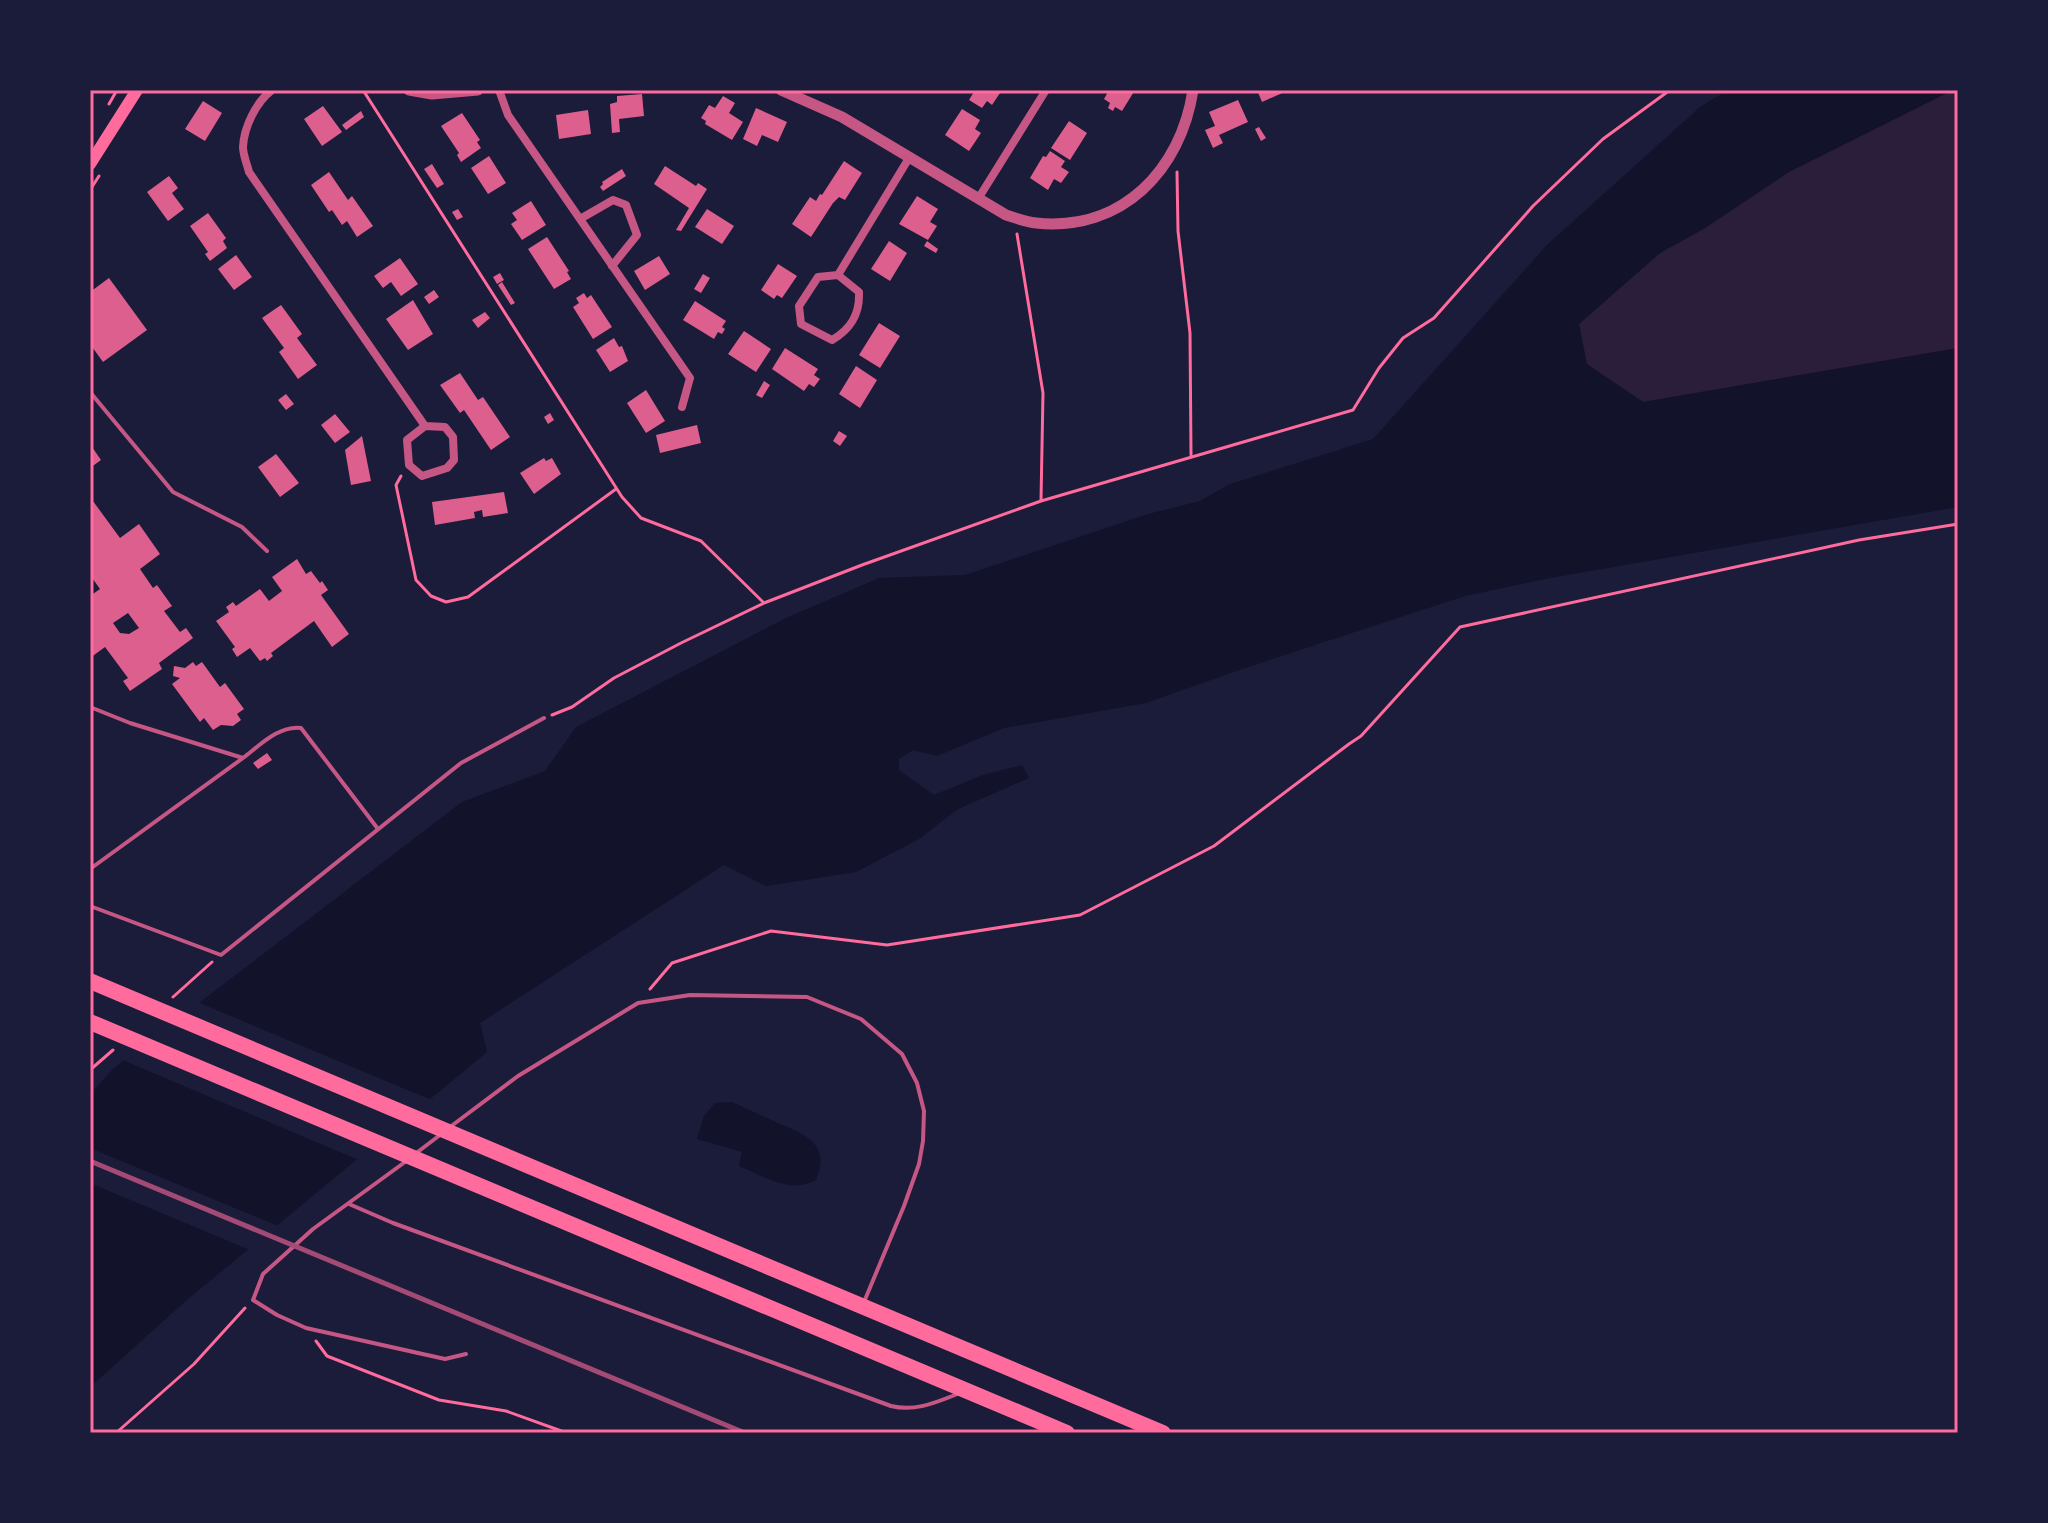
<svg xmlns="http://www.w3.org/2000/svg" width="2048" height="1523" font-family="'PT Sans Narrow',sans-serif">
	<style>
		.green { fill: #2a1e3b }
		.water { fill: #12122b }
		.pier { fill: #1b1b3a }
		.building { fill: #dd5f8e; fill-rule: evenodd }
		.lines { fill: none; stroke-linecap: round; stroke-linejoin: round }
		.path { stroke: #ff6b9d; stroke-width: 3 }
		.service { stroke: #c65784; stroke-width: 4 }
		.minor { stroke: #c65784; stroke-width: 8 }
		.tertiary { stroke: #c65784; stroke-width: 11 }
		.secondary { stroke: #ff6b9d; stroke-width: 12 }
		.motorway { stroke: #ff6b9d; stroke-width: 16 }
		.rail { stroke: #a44b75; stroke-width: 5 }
		.neatline { fill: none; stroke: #ff6b9d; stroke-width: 3 }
	</style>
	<rect width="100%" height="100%" fill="#1b1b3a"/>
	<path class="green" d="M1953 90H1958V348L1643 402 1586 364 1579 324 1660 253 1705 228 1789 172Z"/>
	<path class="water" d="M1728 90H1953L1789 172 1705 228 1660 253 1579 324 1587 364 1643 402 1958 348V507L1550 578 1465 596 1242 669 1146 703 1004 728 937 756 913 750 899 759V770L934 795 983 775 1022 765 1029 778 958 809 919 839 856 872 766 886 724 865 480 1023 487 1052 188 1299 90 1387V1094L114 1068 462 802 545 771 576 727 786 618 879 578 965 575 1148 514 1200 501 1230 484 1373 439 1547 245 1700 107Z
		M732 1102C747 1109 763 1116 778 1123 806 1135 831 1144 816 1180 789 1194 766 1177 739 1166L742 1152 697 1139 704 1116 715 1103Z"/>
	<path class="pier" d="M195 1001 434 1101 361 1161 120 1059Z
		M90 1148 281 1227 252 1251 90 1183Z"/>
	<path class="building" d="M975 90H1002L992 105 987 101 982 108 969 100Z
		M1109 90H1135L1122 111 1115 107 1113 111 1108 108 1110 103 1104 99Z
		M1257 90H1289L1262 102Z
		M642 94 644 116 619 119 620 132 612 133 610 104 617 102V96Z
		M723 96 735 103 729 113 743 122 732 140 705 124 706 121 701 118 709 105 715 108Z
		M1238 100 1248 122 1219 135 1223 143 1213 148 1205 130 1215 126 1209 112Z
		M203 101 222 113 205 141 185 129Z
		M323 106 342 132 322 146 304 119Z
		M756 108 787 122 778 142 762 135 757 146 743 139Z
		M962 109 980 120 975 129 981 133 969 151 945 135Z
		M588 110 591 134 559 139 556 115Z
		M361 111 364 117 346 130 342 125Z
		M462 113 480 140 477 142 481 148 461 162 457 155 459 153 441 126Z
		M1069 121 1087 133 1070 160 1051 148Z
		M1259 127 1266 138 1261 141 1255 129Z
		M1050 151 1065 161 1061 167 1069 172 1061 183 1054 179 1048 190 1030 178 1043 156 1046 157Z
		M489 156 506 183 488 194 471 168Z
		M844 161 862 173 845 200 839 197 833 203 811 237 792 224 810 197 816 201 820 194 822 195Z
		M432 164 444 184 437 188 424 169Z
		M665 166 696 186 698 183 707 189 681 231 676 230 689 208 654 184Z
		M622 169 626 176 603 191 600 187 603 184 602 182Z
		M329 172 348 200 352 196 373 226 357 237 347 221 342 225 332 210 329 212 311 185Z
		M169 176 178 188 172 193 184 209 168 221 147 192Z
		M917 196 938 209 930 222 937 226 928 240 899 224Z
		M531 201 546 225 522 240 511 224 517 220 512 213Z
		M458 209 463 217 457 220 452 212Z
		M707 209 734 226 722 244 695 227Z
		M208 213 226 238 223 241 227 248 210 261 205 254 208 252 190 226Z
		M547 237 569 271 567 272 571 279 554 289 528 249Z
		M889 241 907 253 890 281 871 269Z
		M927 241 938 249 936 253 924 246Z
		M236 255 252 277 234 290 218 269Z
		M659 256 670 274 645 290 634 271Z
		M400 258 418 284 401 296 391 282 383 288 374 276Z
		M778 264 797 276 782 298 777 295 774 299 761 290Z
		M500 273 504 280 497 284 493 277Z
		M703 274 710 278 701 293 694 289Z
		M109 278 147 330 103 362 90 344V292Z
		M502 282 515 303 511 305 498 285Z
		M434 290 439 297 429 304 424 297Z
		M584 293 587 298 591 295 612 327 593 339 573 307 579 303 576 298Z
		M413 300 433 334 408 350 386 319Z
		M695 301 726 321 722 327 725 329 722 334 718 332 714 339 683 320Z
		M281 305 302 334 297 338 317 365 298 379 279 352 284 348 262 318Z
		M485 312 490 318 478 328 472 320Z
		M879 323 900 336 880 368 859 355Z
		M744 331 771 349 756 372 728 354Z
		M614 338 619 347 622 346 628 361 610 372 596 350Z
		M785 348 818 369 814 375 820 379 814 387 809 384 804 391 772 369Z
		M856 366 877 380 860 408 839 394Z
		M460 373 478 400 483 397 510 437 491 450 464 410 460 413 440 385Z
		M764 381 770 385 762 398 756 395Z
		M646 390 665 421 646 433 627 403Z
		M286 394 294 404 286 410 278 400Z
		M550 413 554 420 548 424 544 417Z
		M335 414 350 432 335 443 321 425Z
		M697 425 701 443 660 453 656 435Z
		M839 431 847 436 840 446 833 441Z
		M362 436 371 481 351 485 345 450Z
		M90 444 101 460 90 468Z
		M276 454 299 483 280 497 258 467Z
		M544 458 546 461 552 458 561 474 534 494 520 473Z
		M504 492 508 513 483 517 482 510 474 512 475 518 435 525 432 502Z
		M90 497 120 538 139 524 160 554 140 569 153 588 157 585 172 606 164 611 180 632 186 628 193 638 159 663 162 669 130 691 123 681 128 678 105 647 90 658V596L100 589 90 575ZM128 613 139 628 129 634 120 633 113 623Z
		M297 559 306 574 311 571 320 583 322 581 328 590 321 595 349 634 332 647 314 621 271 653 273 656 267 661 265 658 260 661 250 648 237 657 232 649 235 647 216 621 229 612 226 607 233 602 236 606 260 589 269 601 282 591 272 577Z
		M193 662 196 666 202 662 220 687 225 683 244 709 237 714 241 720 233 726 221 725 213 730 204 718 200 722 172 684 180 678 173 676 174 666 185 668Z
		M267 753 272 760 258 769 253 763Z"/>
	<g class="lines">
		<path class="path" d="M363 90 622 497 641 518 701 541 764 603
			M109 104 117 90
			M1177 172 1178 231 1190 333 1191 455
			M90 190 99 176
			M1017 234 1043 393 1041 500
			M401 476 396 485 416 580 431 596 446 602 468 597 616 489
			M552 715 572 707 614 678 681 643 764 603 862 565 1041 501 1353 410 1379 368 1403 338 1434 318 1533 206 1603 139 1670 90
			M650 989 672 963 771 931 887 945 1080 915 1214 846 1349 744 1361 736 1460 627 1859 540 1958 524
			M173 997 212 962
			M90 1070 113 1050
			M316 1341 327 1356 439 1400 506 1411 567 1433
			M116 1433 194 1364 245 1308"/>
		<path class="service" d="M90 392 173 492 242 527 267 551
			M90 707 130 723 243 758 90 869
			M243 758C259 746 279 725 301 728L378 829
			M90 906 221 955 461 763 544 718
			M450 1127 518 1076 638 1003 690 995 807 997 861 1019 902 1054 917 1083 924 1111 923 1141 919 1164 904 1206 864 1302
			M415 1154 440 1135
			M405 1162 313 1229 263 1274 253 1300 277 1315 306 1328 445 1359 466 1354
			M349 1204 393 1223 891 1406C916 1412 937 1402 960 1393"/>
		<path class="minor" d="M272 90C256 102 244 127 243 147 243 155 247 164 249 172L425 426
			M499 90 508 115 690 378 682 407
			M978 199 1046 90
			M580 219 613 200 626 205 637 235 612 266
			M838 275 859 292C860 314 851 329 832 340L801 324 799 306 818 277Z
			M838 275 909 158
			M425 426 445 427 453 437 454 460 447 468 422 476 409 465 407 440Z"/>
		<path class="tertiary" d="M409 90 432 94 478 90
			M781 90 842 117 1006 215C1016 218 1026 222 1036 223 1122 232 1181 170 1193 90"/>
		<path class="secondary" d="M90 164 137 90"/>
		<path class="motorway" d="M90 981 1163 1433
			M90 1022 1067 1433"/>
		<path class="rail" d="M90 1161 745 1433"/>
	</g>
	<rect width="2048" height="1523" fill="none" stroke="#1b1b3a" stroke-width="184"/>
	<rect x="92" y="92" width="1864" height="1339" class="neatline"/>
</svg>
